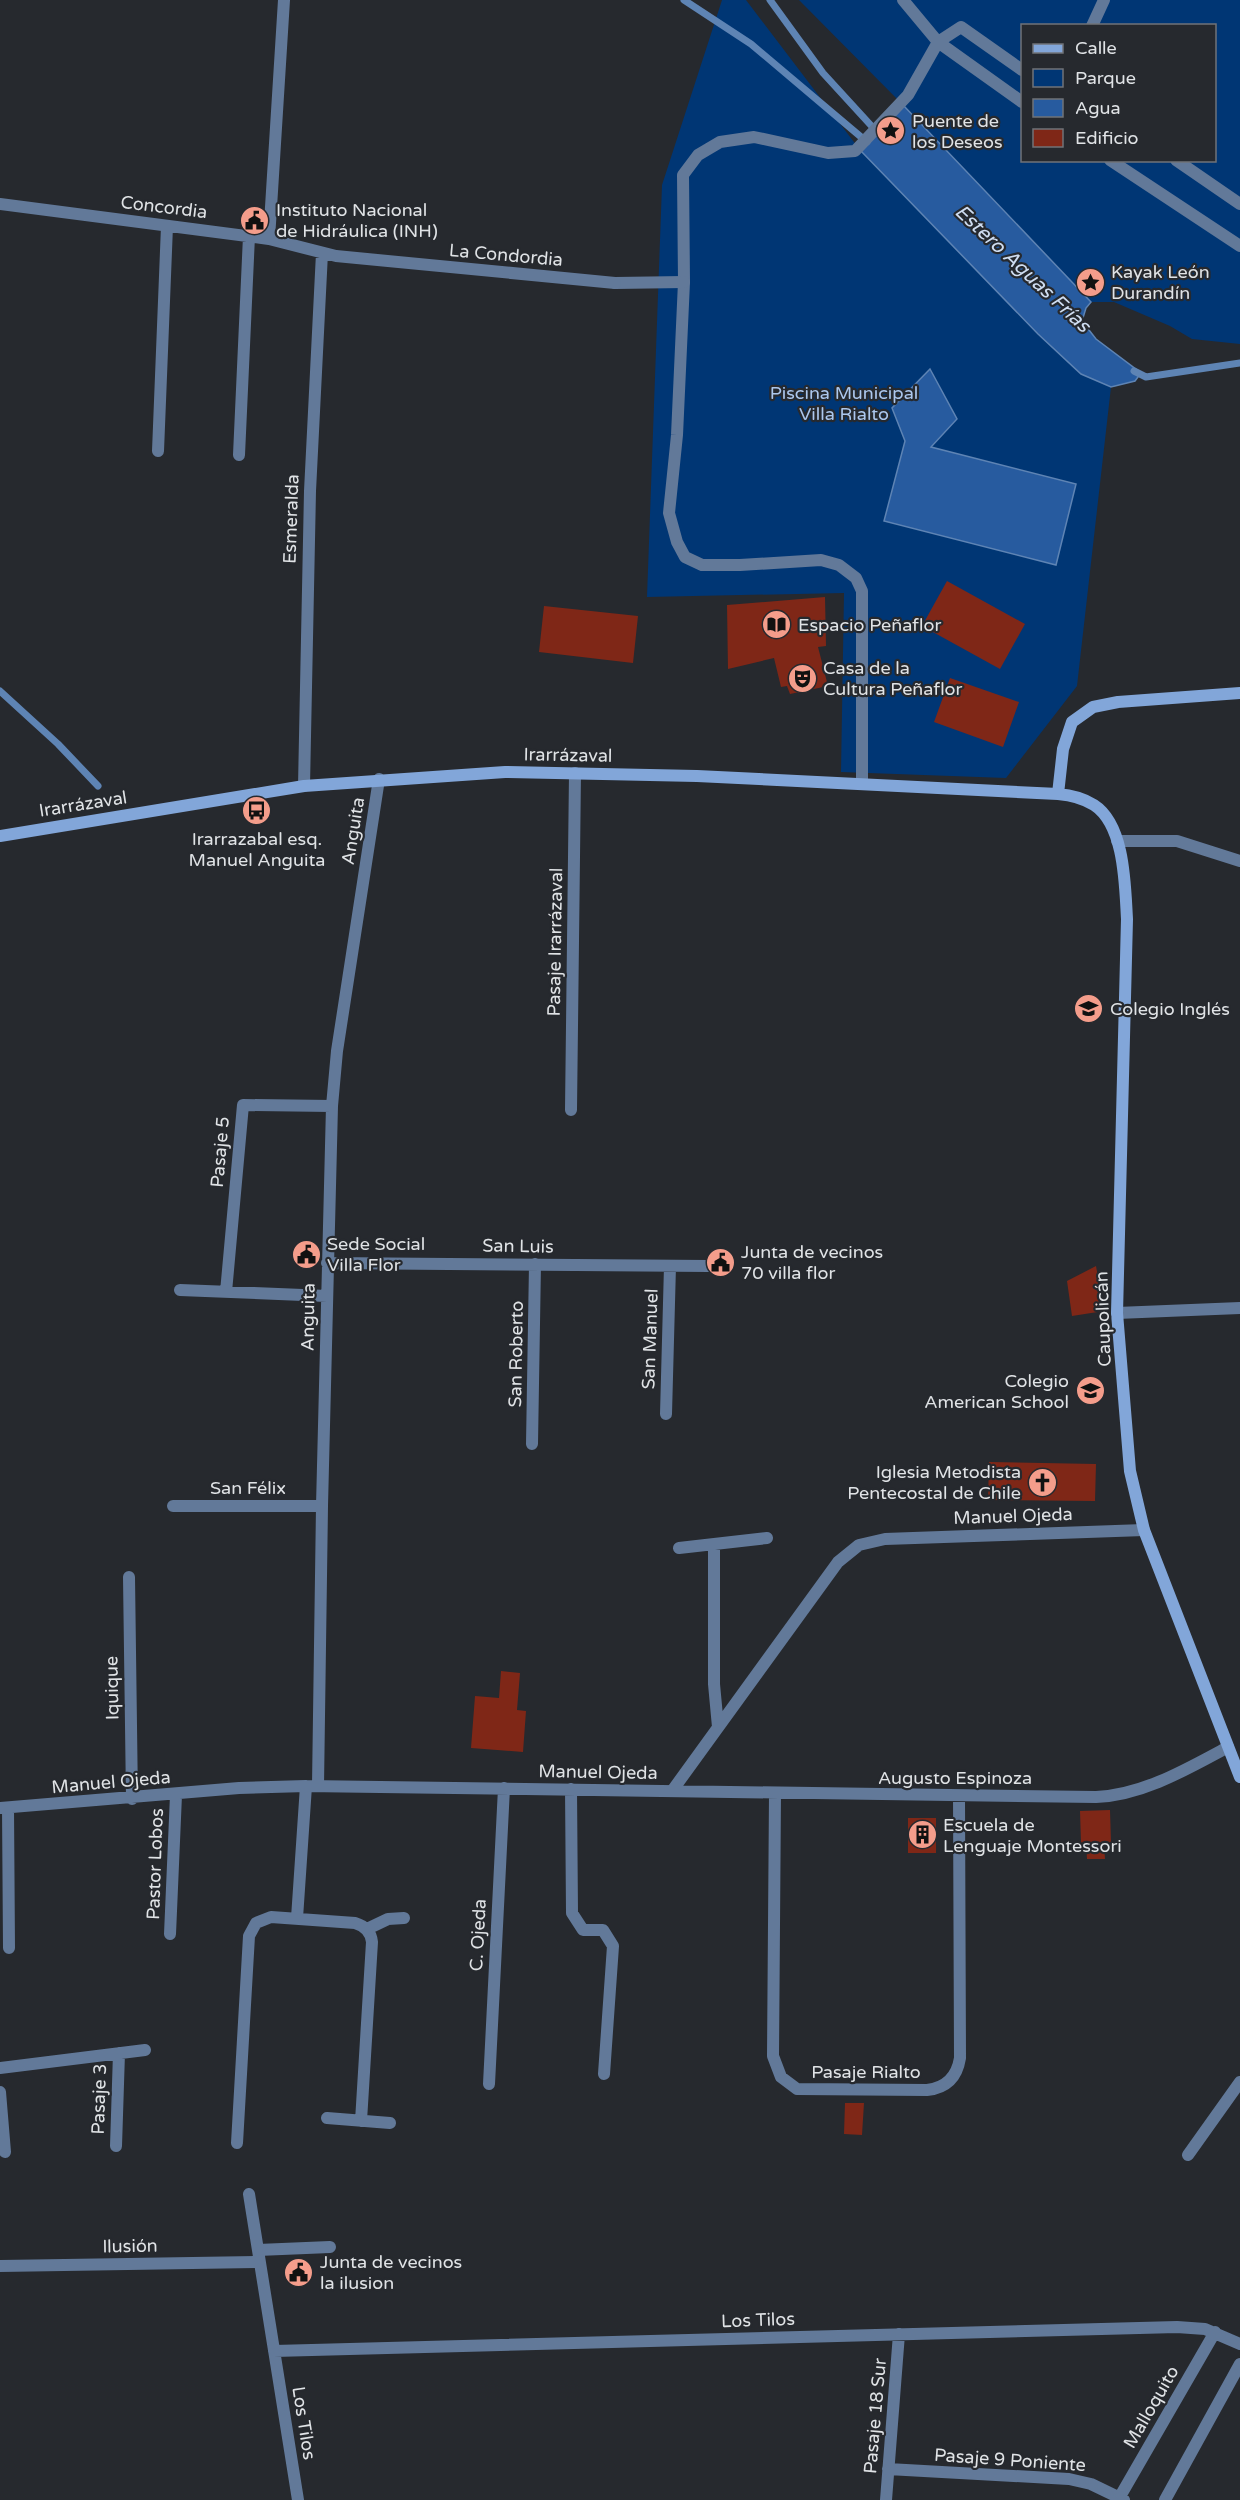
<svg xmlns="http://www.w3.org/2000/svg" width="1240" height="2500" font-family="'Varela Round',sans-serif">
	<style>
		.green { fill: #003674; fill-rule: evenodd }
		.water { fill: #275b9f; stroke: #5e84b4; stroke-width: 1.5 }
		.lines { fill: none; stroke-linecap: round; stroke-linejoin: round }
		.stream { stroke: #5e84b4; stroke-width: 7 }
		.building { fill: #7f2717 }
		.service { stroke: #627999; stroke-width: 12 }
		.pedestrian { stroke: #627999; stroke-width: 12 }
		.minor { stroke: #627999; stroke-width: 12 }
		.tertiary { stroke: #627999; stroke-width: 12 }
		.secondary { stroke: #82a6d9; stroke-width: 12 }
		.labels { text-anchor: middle; stroke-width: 4.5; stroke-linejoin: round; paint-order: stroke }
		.poi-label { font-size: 18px; fill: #e0e3e6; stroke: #26292e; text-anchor: start }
		.street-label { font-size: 18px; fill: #e0e3e6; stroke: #26292e }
		.park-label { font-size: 18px; fill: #acc7ed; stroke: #26292e }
		.water-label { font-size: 20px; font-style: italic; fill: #cfddf1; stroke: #26292e }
	</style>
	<rect width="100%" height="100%" fill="#26292e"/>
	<path class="green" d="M722 0H746L860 150 1081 374 1111 387 1077 686 1006 778 841 772 844 593 647 597 662 185Z
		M799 0H1240V344L1192 339 1170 326 1114 302H1091L903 105ZM1022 26H1214V160H1022Z"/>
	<path class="water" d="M903 105 1091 302 1086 308 1082 321 1096 339 1141 373 1135 381 1111 387 1081 374 1038 334 860 150Z
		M930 369 957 419 931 447 1076 484 1056 565 884 521 905 441 892 408Z"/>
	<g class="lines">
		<path class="stream" d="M684 0 751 44 867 142
			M770 0 823 73 877 132
			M1134 371 1146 377 1240 363
			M0 691 58 744 98 786"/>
	</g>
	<path class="building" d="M947 581 1025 624 1000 669 922 626Z
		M825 597 826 646 818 647 828 686 790 694 787 686 781 687 774 658 728 669 727 605Z
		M544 606 638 616 633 663 539 652Z
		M950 678 1019 702 1003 747 934 722Z
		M1096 1266 1104 1311 1072 1316 1067 1281Z
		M989 1462 1096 1464 1095 1501 988 1500Z
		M501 1671 520 1673 517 1710 526 1711 523 1752 471 1748 475 1696 499 1698Z
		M1110 1810 1111 1843 1104 1844 1105 1859H1087L1086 1843H1081L1080 1811Z
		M908 1818H936V1853H908Z
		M845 2103H864L862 2135 844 2134Z"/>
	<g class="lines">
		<path class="service" d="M903 0 938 42 1022 102
			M1092 26 1104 0
			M1110 160 1240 246
			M1176 160 1240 204
			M862 784V591L856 578 839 565 821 560 740 565H702L685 557 677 542 669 513 677 435 684 282 683 175 698 155 720 142 754 137 828 153 855 151 908 95 938 42 961 27 1022 70"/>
		<path class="pedestrian" d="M615 283 684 282"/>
		<path class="minor" d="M0 204 269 239 336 256 615 283
			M269 239 284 0
			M158 451 167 226
			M239 455 249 236
			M304 786 310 491 322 253
			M1117 841H1177L1240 861
			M571 1110 575 773
			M327 1263 709 1266
			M180 1290 327 1296
			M226 1292 243 1105 332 1106
			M1117 1313 1240 1308
			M666 1414 670 1266
			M532 1444 535 1264
			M173 1506H322
			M714 1545V1684L718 1727
			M679 1548 767 1538
			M129 1577 132 1799
			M318 1786 322 1506 332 1106 337 1051 379 779
			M571 1789 572 1913 583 1930H603L613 1946 604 2074
			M672 1791 838 1562 859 1545 885 1539 1144 1530
			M775 1794 773 2056 781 2077 797 2089 927 2090C946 2088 957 2077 960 2058L959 1797
			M0 1808 239 1788 306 1786 1096 1797C1143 1795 1187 1769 1228 1747
			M8 1808 9 1948
			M297 1918 306 1786
			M367 1929 388 1919 404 1918
			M170 1934 176 1795
			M0 2068 145 2050
			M489 2084 504 1788
			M0 2092 5 2152
			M327 2118 390 2123
			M237 2143 249 1936 256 1923 271 1917 355 1923C365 1926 371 1932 372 1942L361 2121
			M116 2146 119 2053
			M1188 2155 1240 2082
			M249 2194 298 2500
			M258 2250 330 2247
			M0 2266 260 2262
			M274 2351 1177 2327 1205 2329 1240 2344
			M888 2469 1069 2479 1091 2484 1124 2500
			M886 2500 899 2334
			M1118 2500 1215 2332"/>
		<path class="tertiary" d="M1165 2500 1240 2364"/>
		<path class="secondary" d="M1058 794 1063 749 1072 722 1093 707 1118 702 1240 693
			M0 836 304 786 505 772 697 776 1058 794C1070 795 1083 798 1094 805 1125 825 1125 886 1127 919L1117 1313 1130 1471 1144 1530 1240 1777"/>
	</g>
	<defs>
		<symbol id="sight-disc" viewBox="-11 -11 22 22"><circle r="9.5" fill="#f49d8b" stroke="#26292e"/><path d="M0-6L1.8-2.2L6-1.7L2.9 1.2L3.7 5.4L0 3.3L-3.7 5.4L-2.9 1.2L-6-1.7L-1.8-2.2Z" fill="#111"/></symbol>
		<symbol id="civic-disc" viewBox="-11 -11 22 22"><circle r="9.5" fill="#f49d8b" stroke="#26292e"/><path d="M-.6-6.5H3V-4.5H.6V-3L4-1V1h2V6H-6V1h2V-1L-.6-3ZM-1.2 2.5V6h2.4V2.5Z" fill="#111"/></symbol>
		<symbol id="library-disc" viewBox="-11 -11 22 22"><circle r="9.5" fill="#f49d8b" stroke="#26292e"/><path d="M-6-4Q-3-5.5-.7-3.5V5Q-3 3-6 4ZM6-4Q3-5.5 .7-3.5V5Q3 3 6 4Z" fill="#111"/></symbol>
		<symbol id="theatre-disc" viewBox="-11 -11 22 22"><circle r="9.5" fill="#f49d8b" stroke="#26292e"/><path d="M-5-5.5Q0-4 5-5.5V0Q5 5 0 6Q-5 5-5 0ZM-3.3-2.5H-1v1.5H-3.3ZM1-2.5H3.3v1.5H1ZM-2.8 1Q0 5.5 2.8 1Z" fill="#111"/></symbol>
		<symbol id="bus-disc" viewBox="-11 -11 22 22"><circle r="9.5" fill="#f49d8b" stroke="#26292e"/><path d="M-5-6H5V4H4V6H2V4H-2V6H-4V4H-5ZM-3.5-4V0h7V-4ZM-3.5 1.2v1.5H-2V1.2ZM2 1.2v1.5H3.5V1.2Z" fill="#111"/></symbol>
		<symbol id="school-disc" viewBox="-11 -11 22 22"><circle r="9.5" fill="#f49d8b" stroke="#26292e"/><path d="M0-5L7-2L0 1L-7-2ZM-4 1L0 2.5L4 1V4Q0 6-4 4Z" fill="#111"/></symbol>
		<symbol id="church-disc" viewBox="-11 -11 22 22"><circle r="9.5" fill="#f49d8b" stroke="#26292e"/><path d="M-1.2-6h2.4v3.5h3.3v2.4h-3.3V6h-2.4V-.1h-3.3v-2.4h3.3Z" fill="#111"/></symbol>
		<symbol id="building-disc" viewBox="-11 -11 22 22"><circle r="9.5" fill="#f49d8b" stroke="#26292e"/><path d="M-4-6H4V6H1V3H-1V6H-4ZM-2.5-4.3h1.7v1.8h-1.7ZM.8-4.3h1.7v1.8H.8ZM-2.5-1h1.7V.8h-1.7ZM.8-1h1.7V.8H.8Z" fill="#111"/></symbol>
	</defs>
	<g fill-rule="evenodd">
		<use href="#sight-disc" x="874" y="114" width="33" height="33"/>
		<use href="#civic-disc" x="238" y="204" width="33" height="33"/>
		<use href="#sight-disc" x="1074" y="266" width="33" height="33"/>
		<use href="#library-disc" x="760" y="608" width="33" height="33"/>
		<use href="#theatre-disc" x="786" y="662" width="33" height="33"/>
		<use href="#bus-disc" x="240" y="794" width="33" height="33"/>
		<use href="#school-disc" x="1072" y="992" width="33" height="33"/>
		<use href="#civic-disc" x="290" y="1238" width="33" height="33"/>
		<use href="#civic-disc" x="704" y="1246" width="33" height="33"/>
		<use href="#school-disc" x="1074" y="1374" width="33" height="33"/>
		<use href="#church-disc" x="1026" y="1466" width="33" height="33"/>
		<use href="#building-disc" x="906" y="1818" width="33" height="33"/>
		<use href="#civic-disc" x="282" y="2256" width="33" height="33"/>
	</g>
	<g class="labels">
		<g class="poi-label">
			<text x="912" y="127">Puente de<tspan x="912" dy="21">los Deseos</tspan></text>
			<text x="276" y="216">Instituto Nacional<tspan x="276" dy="21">de Hidráulica (INH)</tspan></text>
			<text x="1111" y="278">Kayak León<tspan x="1111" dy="21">Durandín</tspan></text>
			<text x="798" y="631">Espacio Peñaflor</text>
			<text x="823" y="674">Casa de la<tspan x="823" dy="21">Cultura Peñaflor</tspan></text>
			<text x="257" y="845" text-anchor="middle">Irarrazabal esq.<tspan x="257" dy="21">Manuel Anguita</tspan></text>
			<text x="1110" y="1015">Colegio Inglés</text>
			<text x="327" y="1250">Sede Social<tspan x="327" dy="21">Villa Flor</tspan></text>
			<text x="741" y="1258">Junta de vecinos<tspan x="741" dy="21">70 villa flor</tspan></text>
			<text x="1069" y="1387" text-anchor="end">Colegio<tspan x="1069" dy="21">American School</tspan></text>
			<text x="1021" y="1478" text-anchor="end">Iglesia Metodista<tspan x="1021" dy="21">Pentecostal de Chile</tspan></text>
			<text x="943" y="1831">Escuela de<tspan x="943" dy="21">Lenguaje Montessori</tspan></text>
			<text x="320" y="2268">Junta de vecinos<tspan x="320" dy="21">la ilusion</tspan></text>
		</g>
		<g class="street-label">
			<text transform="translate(164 207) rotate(7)" y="6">Concordia</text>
			<text transform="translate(506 255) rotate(5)" y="6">La Condordia</text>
			<text transform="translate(291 519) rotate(-88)" y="6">Esmeralda</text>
			<text transform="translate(568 755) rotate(1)" y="6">Irarrázaval</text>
			<text transform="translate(83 804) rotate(-9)" y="6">Irarrázaval</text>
			<text transform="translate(353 831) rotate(-81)" y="6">Anguita</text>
			<text transform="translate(555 942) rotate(-89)" y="6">Pasaje Irarrázaval</text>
			<text transform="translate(220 1152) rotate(-85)" y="6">Pasaje 5</text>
			<text transform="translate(518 1246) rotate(1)" y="6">San Luis</text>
			<text transform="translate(308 1317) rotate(-89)" y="6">Anguita</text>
			<text transform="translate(1103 1319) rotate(-92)" y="6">Caupolicán</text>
			<text transform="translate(650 1339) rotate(-88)" y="6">San Manuel</text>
			<text transform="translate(516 1354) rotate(-89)" y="6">San Roberto</text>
			<text x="248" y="1494">San Félix</text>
			<text transform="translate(1013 1516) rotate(-2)" y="6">Manuel Ojeda</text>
			<text transform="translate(112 1688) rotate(-91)" y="6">Iquique</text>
			<text transform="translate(598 1772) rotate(1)" y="6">Manuel Ojeda</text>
			<text x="955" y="1784">Augusto Espinoza</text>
			<text transform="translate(111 1782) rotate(-5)" y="6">Manuel Ojeda</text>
			<text transform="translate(155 1864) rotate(-88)" y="6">Pastor Lobos</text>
			<text transform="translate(478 1935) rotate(-87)" y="6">C. Ojeda</text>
			<text x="866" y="2078">Pasaje Rialto</text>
			<text transform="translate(99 2099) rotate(-88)" y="6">Pasaje 3</text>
			<text transform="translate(130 2246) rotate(-1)" y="6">Ilusión</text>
			<text transform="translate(758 2320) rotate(-2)" y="6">Los Tilos</text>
			<text transform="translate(1151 2407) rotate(-60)" y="6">Malloquito</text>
			<text transform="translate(875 2416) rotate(-85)" y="6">Pasaje 18 Sur</text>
			<text transform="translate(304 2423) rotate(81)" y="6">Los Tilos</text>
			<text transform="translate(1010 2460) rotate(4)" y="6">Pasaje 9 Poniente</text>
		</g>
		<g class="park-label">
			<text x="844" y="399">Piscina Municipal<tspan x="844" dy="21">Villa Rialto</tspan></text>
		</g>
		<g class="water-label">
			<text transform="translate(1023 268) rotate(43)" y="7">Estero Aguas Frías</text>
		</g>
	</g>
	<rect x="1021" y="24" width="195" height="138" fill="#26292e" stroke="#707378" stroke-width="1.5"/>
	<rect x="1033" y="44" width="30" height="9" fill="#82a6d9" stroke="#707378" stroke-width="1.5"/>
	<text x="1075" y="54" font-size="18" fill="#e0e3e6">Calle</text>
	<rect x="1033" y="69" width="30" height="18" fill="#003674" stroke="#707378" stroke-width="1.5"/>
	<text x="1075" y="84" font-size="18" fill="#e0e3e6">Parque</text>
	<rect x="1033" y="99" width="30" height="18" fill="#275b9f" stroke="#707378" stroke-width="1.5"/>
	<text x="1075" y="114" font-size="18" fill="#e0e3e6">Agua</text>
	<rect x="1033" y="129" width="30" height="18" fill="#7f2717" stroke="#707378" stroke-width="1.5"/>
	<text x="1075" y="144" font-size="18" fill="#e0e3e6">Edificio</text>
</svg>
